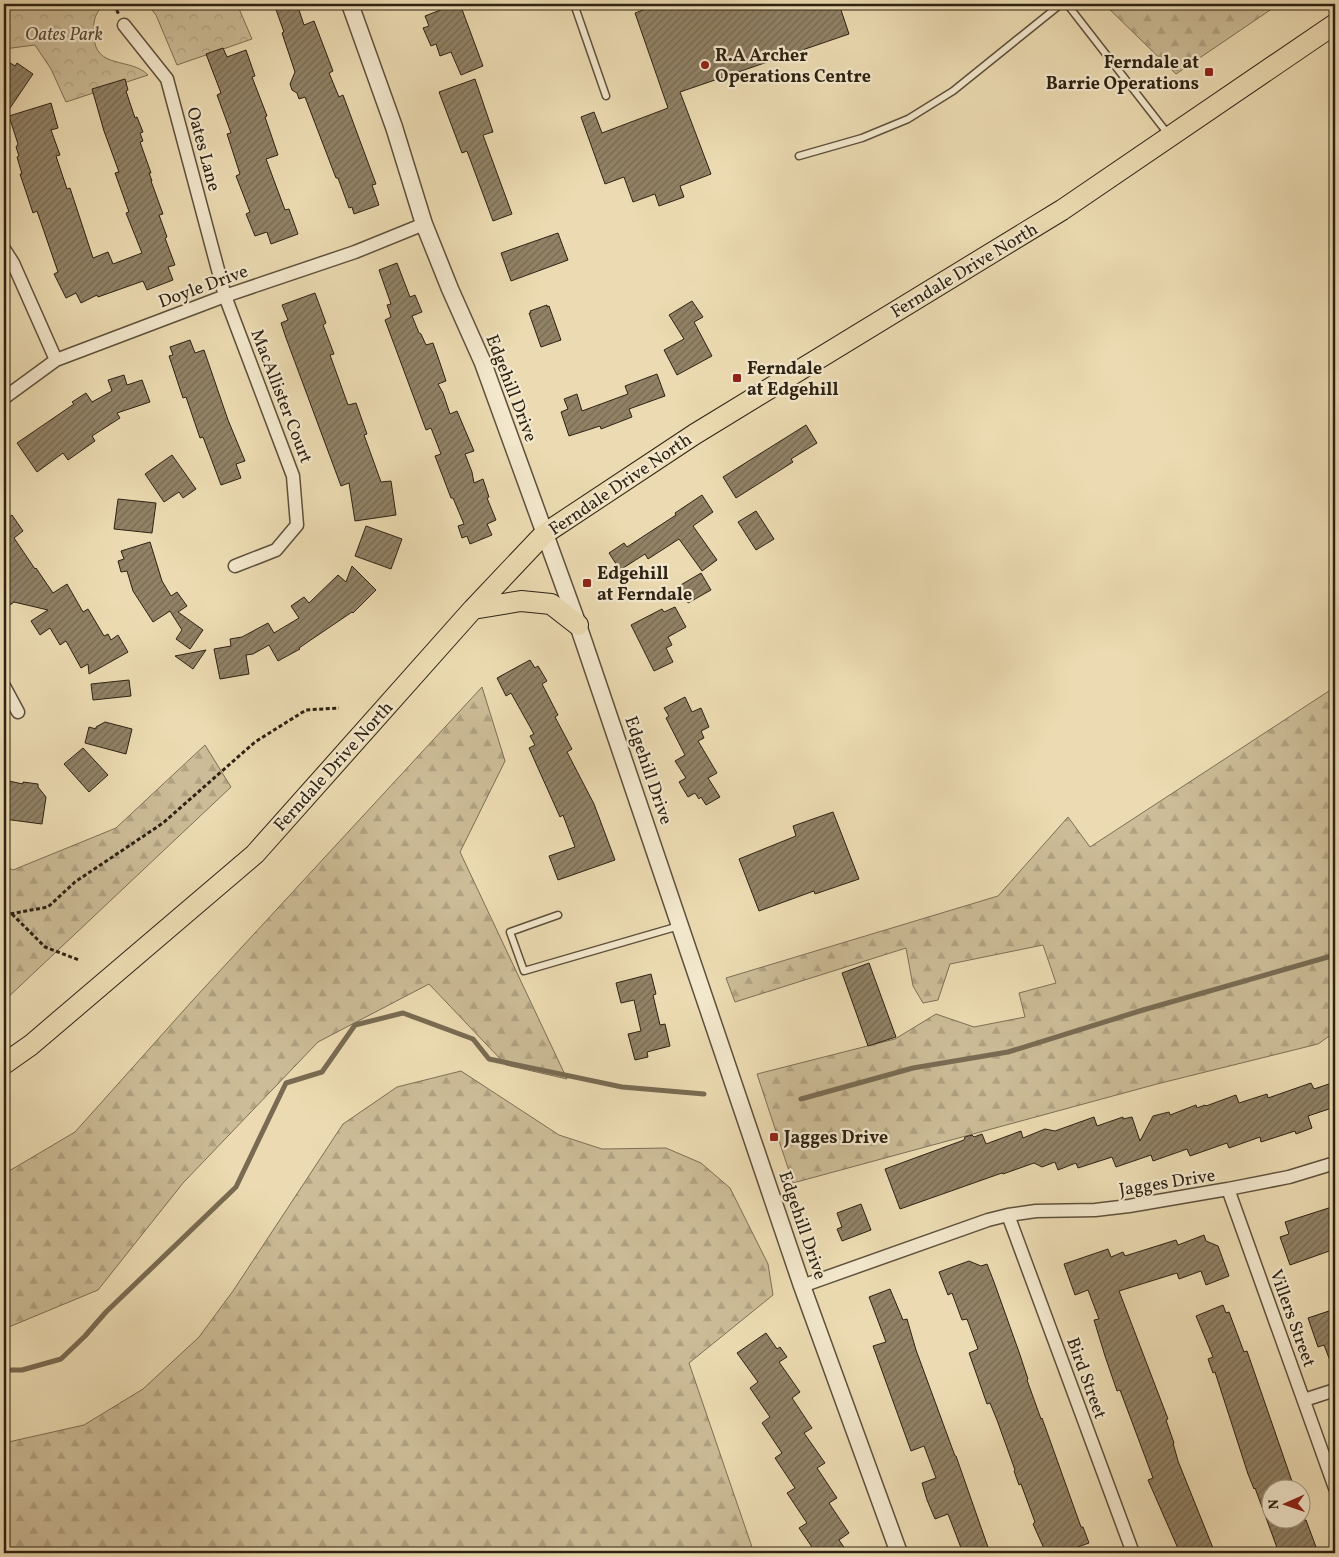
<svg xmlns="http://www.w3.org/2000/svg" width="1339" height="1557" font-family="Vollkorn,serif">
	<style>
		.forest { fill: url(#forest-firs); stroke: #7d6f55 }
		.park { fill: url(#park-crowns); stroke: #7d6f55 }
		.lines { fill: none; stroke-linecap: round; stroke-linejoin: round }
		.stream { stroke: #796b52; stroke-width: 5 }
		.building { fill: url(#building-hatch); stroke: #2e2213 }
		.service-casing { stroke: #5e503b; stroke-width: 9 }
		.minor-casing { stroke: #5e503b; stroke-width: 15 }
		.tertiary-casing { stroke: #5e503b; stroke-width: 19 }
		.primary-casing { stroke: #2e2213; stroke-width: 22 }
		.path { stroke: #2e2213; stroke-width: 3; stroke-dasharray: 4 2.5; stroke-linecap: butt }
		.service { stroke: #f3e8cd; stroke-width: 6 }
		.minor { stroke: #f3e8cd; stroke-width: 12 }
		.tertiary { stroke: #f3e8cd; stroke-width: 16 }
		.primary { stroke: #ecdbb2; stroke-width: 20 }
		.poi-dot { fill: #8f2418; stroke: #f3e8cd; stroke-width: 2 }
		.labels { text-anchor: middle; stroke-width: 4.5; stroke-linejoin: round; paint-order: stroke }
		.park-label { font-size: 18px; font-style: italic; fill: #564834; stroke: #f3e8cd }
		.poi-label { font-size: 18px; font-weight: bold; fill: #2e2213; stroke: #f3e8cd; text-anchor: start }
		.street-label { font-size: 18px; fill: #2e2213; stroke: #f3e8cd }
	</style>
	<defs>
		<pattern id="forest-firs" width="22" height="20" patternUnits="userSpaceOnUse" patternTransform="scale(1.25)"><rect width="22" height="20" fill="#ccbc97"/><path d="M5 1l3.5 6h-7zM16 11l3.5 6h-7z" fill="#b0a181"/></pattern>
		<pattern id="park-crowns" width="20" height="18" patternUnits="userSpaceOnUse" patternTransform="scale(1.25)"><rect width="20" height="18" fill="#ccbc97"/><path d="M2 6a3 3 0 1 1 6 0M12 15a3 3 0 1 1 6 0" fill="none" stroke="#b0a181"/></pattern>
		<pattern id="building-hatch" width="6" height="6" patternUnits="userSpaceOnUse" patternTransform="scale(1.25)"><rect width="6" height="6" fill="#918266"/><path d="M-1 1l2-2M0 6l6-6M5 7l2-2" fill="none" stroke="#776a53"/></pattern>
	</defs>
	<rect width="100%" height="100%" fill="#ecdbb2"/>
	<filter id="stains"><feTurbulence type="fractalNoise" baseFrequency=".004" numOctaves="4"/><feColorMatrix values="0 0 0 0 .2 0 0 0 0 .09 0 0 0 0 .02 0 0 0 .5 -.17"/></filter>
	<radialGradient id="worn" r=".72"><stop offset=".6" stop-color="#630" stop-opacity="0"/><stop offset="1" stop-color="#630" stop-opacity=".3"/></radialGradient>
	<path class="forest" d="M1104 4H1279L1176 74Z
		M482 687 505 761 460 852 567 1079 506 1065 429 984 318 1042 183 1183 98 1290 4 1329V1174L75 1132 193 1000Z
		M1335 687V1032L1318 1044 1157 1084 793 1183 757 1074 895 1039 936 1014 974 1027 1025 1017 1019 993 1056 983 1043 945 950 964 938 1000 923 1003 913 986 906 948 735 1002 726 978 998 896 1068 817 1090 847Z
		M205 745 231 787 4 1001V866L13 870 116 828Z
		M461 1071 559 1135 602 1149 666 1148 701 1163 730 1188 768 1264 773 1295 689 1363 754 1553H4V1443L84 1425 143 1389 199 1337 233 1291 343 1124 397 1087Z"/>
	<path class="park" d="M4 4H103C94 17 93 20 94 36 95 70 131 57 148 75L66 102 51 69 35 45 4 49Z
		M147 4H237L252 39 177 65 156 15Z"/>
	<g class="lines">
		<path class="stream" d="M801 1099 913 1068 1008 1052 1143 1010 1335 955
			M4 1370H22L61 1359 85 1336 106 1312 236 1187 286 1083 322 1072 355 1025 403 1013 473 1039 489 1059 622 1087 704 1094"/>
	</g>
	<path class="building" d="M274 4H297L304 25 314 21 333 71 329 73 339 97 343 95 376 184 372 185 379 205 354 214 352 207 349 208 338 178H336L305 97 299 99 297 93 292 90 290 84 295 72 282 33 284 32Z
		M456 4H460L483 66 461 75 451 52 440 56 436 44 431 46 423 28 429 26 425 16Z
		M659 4H839L849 34 680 92 711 174 680 186 684 197 659 206 655 194 633 202 624 177 605 184 581 117 594 112 602 133 668 108 635 13Z
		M223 48 227 57 246 50 255 76 252 77 267 116 265 117 278 155 266 159 285 210 289 209 298 234 271 244 267 232 255 236 246 214 250 212 236 176 240 174 227 134 231 133 217 95 221 93 206 54Z
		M4 59 15 66 17 63 33 74 4 117Z
		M125 79 128 90 126 91 135 118 137 117 143 132 140 133 143 141 140 142 151 173H149L152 181H151L163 214 159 215 167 237 165 238 175 265 168 267 173 280 147 290 143 281 98 297 97 295 81 303 76 293 66 298 54 274 58 272 37 211 33 213 20 174H22L17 157 19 156 16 147 18 144 9 116 51 103 58 128 51 130 60 155 56 156 67 189 70 188 93 258 108 252 113 264 142 253 126 213 129 212 115 173 119 172 104 131 92 89Z
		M475 79 493 132 483 135 512 214 493 221 467 151 462 153 439 92Z
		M558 233 568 260 511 281 501 253Z
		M397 263 410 297 415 295 422 312 412 316 419 333 421 334 426 345 433 343 439 360 446 381 438 384 443 393 450 414 457 411 474 451 465 454 472 472 474 483 483 479 489 497 487 498 496 520 487 524 492 535 470 544 467 536 462 538 458 526 464 524 453 498H451L435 456 441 454 431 428 426 430 385 320 391 317 387 305 391 304 379 270Z
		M315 293 326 323 323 325 334 354 330 355 348 405 356 403 367 434 364 435 381 482 391 481 396 515 355 521 349 483 341 486 286 338 281 323 288 320 282 305Z
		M692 301 703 317 694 322 712 356 677 375 664 350 684 339 669 315Z
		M547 305V307L549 306 561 340 541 347 529 313H531L530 311Z
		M190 340 195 353 204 350 228 420 245 461 236 464 241 478 221 485 203 437 200 438 186 397 183 398 169 356 173 355 170 347Z
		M657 374 665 396 629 409 632 417 601 429 600 426 569 436 561 412 568 409 564 399 577 394 582 411 628 394 625 386Z
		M124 375 127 385 142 380 150 402 117 413 120 418 92 436 95 441 68 460 63 453 37 472 17 443 74 404 72 402 86 393 92 402 112 391 108 380Z
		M806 425 817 443 791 459 793 462 736 498 723 477Z
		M172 455 196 489 183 498 179 492 164 502 145 474Z
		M702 495 713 512 693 526 717 560 702 571 679 539 648 559 645 554 620 570 609 553 624 543 627 547 676 515 675 513Z
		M118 499 156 503 152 533 114 529Z
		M756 511 774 539 756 550 738 522Z
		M12 515 23 531 14 538 35 569 36 568 53 593 67 584 83 612 88 609 104 636 108 634 111 640 118 635 128 652 89 674 88 664 81 668 66 641 60 645 50 628 40 635 31 621 48 610 14 602 10 605 4 596V521Z
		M366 526 402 539 391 569 355 556Z
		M150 542 162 581 171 596 177 592 187 606 178 612 203 630 190 649 176 639 182 630 170 611 153 622 133 591 127 571 121 572 118 561 124 559 121 551Z
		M352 566 376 590 353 613 352 612 299 648 300 649 278 661 269 645 253 654 246 655 249 674 220 679 214 649 231 646 230 639 242 637 268 623 274 633 299 618 291 606 304 597 309 603 338 575 346 582Z
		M701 573 711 590 688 603 679 586Z
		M675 607 686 627 668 637 672 645 666 648 673 662 654 671 631 625 662 609 664 612Z
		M206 650 193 669 175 656Z
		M530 660 535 668 538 666 547 681 542 684 558 715 555 717 572 749 567 752 594 804 615 860 558 880 549 856 575 847 563 815 560 817 529 748 535 745 530 736 534 734 511 693 506 696 497 678Z
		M129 680 131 696 93 700 91 684Z
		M685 697 692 712 701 708 709 727 701 731 704 738 698 741 717 773 708 778 720 797 706 805 701 797 699 799 695 793 688 797 679 782 686 778 675 761 685 755 666 718 669 716 664 708Z
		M105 722 132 729 126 754 85 743 89 727 96 729V727Z
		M83 748 108 775 89 792 64 764Z
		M4 780 23 784V782L38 784V787L46 797 42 824 4 819Z
		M833 812 859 879 815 894 814 891 759 911 739 859 796 836 793 826Z
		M869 963 896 1037 868 1046 842 973Z
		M651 974 656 994 653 995 660 1025 665 1024 670 1046 647 1052 648 1057 635 1060 628 1034 641 1031 634 1000 621 1003 616 983Z
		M1335 1082V1107L1308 1116 1312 1128 1296 1134 1295 1131 1261 1142 1260 1137 1229 1148 1227 1143 1190 1156 1187 1149 1153 1161 1151 1155 1116 1167 1112 1157 1078 1168 1076 1163 1058 1170 1055 1162 1042 1167 1034 1163 1003 1174 1002 1173 900 1209 885 1169 964 1140 965 1137 972 1135 974 1137 982 1134 986 1144 1021 1131 1023 1138 1045 1129 1055 1131 1094 1117 1097 1126 1123 1117V1119L1132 1117 1140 1141 1153 1116 1169 1112 1170 1115 1196 1105 1197 1108 1205 1105 1206 1106 1236 1095 1239 1103 1267 1094 1268 1098 1311 1083 1314 1089Z
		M861 1204 871 1230 842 1241 837 1229 842 1227 837 1213Z
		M1335 1206V1249L1290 1265 1280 1237 1289 1234 1285 1222Z
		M1204 1235 1206 1241 1218 1246 1229 1276 1206 1285 1201 1271 1179 1279 1177 1273 1119 1291 1168 1419 1166 1420 1174 1443H1173L1178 1461 1215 1553H1180L1148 1480 1153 1478 1120 1390 1117 1391 1105 1356 1094 1320 1099 1319 1088 1290 1075 1295 1064 1264 1108 1249 1111 1257 1123 1252 1125 1256 1176 1240 1178 1245Z
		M969 1261 981 1266 987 1264 994 1282 1019 1352 1028 1379 1027 1380 1041 1419 1042 1418 1081 1527H1083L1089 1543 1075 1548 1077 1553H1046L1033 1524 1035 1522 1021 1484 1019 1485 1014 1471 1015 1470 997 1420 990 1403 987 1404 969 1353 978 1349 967 1319 962 1320 952 1293 948 1295 939 1272Z
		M890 1289 903 1320 907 1319 916 1350 955 1456H956L990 1553H963L948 1514 935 1519 927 1500 922 1483 936 1478 924 1446 911 1451 873 1346 886 1342 869 1297Z
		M1223 1305 1226 1313 1229 1312 1244 1352 1247 1351 1295 1490H1272V1520H1306L1316 1547 1300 1553H1279L1255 1488 1254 1489 1248 1474 1215 1372 1213 1373 1208 1359 1213 1357 1196 1316Z
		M1335 1309V1371H1334L1324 1345 1318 1347 1308 1318Z
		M766 1333 777 1349 780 1347 787 1357 779 1362 800 1392 792 1398 812 1428 804 1433 825 1463 817 1468 837 1498 829 1503 849 1533 839 1540 848 1553H816L799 1528 807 1523 787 1493 795 1488 775 1458 782 1453 762 1423 770 1417 750 1388 758 1382 737 1353Z"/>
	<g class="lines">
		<defs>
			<path id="service" d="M574 4 606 96
				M1067 4 1168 134
				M799 156 862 138 908 119 953 91 1061 4
				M558 915 510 932 524 971 679 926"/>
			<path id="minor" d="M124 25 167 79 225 296 293 476 297 525 276 550 235 566
				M4 249 13 263 56 360
				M4 398 56 360 225 296 355 252 424 224
				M4 686 18 712
				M1228 1189 1335 1488
				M1008 1215 1133 1553
				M802 1286 988 1220 1008 1215 1036 1211 1095 1210 1129 1206 1228 1189 1289 1177 1335 1163
				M1304 1400 1335 1390"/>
			<path id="tertiary" d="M350 4 394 127 424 224 450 289 483 363 578 625 802 1286 899 1553"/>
			<path id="primary" d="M473 609 521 601 551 604 578 625
				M4 1064 31 1045 255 854 473 609 544 534 695 434 1062 210 1335 24"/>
		</defs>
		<use href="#service" class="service-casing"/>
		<use href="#minor" class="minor-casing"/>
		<use href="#tertiary" class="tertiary-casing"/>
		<use href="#primary" class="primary-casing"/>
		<path class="path" d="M114 4 119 15
			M12 914 45 947 79 960
			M4 915 48 907 75 882 163 823 255 742 306 710 339 708"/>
		<use href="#service" class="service"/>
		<use href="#minor" class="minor"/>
		<use href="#tertiary" class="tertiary"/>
		<use href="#primary" class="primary"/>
	</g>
	<g class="poi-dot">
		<circle cx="705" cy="65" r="5"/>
		<rect x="1204" y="67" width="10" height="10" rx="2.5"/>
		<rect x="732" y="373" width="10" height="10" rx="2.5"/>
		<rect x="582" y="578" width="10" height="10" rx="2.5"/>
		<rect x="769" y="1132" width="10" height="10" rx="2.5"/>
	</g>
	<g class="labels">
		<g class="park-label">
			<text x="64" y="40">Oates Park</text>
		</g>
		<g class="poi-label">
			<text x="715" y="61">R.A Archer<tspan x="715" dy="21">Operations Centre</tspan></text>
			<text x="1199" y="68" text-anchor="end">Ferndale at<tspan x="1199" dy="21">Barrie Operations</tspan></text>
			<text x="747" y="374">Ferndale<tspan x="747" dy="21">at Edgehill</tspan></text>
			<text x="597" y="579">Edgehill<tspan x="597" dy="21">at Ferndale</tspan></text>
			<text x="784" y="1143">Jagges Drive</text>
		</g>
		<g class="street-label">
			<text transform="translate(204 149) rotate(75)" y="6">Oates Lane</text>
			<text transform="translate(964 270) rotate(-31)" y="6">Ferndale Drive North</text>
			<text transform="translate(203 286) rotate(-20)" y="6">Doyle Drive</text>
			<text transform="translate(512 388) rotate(69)" y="6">Edgehill Drive</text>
			<text transform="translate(282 396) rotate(69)" y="6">MacAllister Court</text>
			<text transform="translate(620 484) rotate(-34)" y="6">Ferndale Drive North</text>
			<text transform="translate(333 766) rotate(-48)" y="6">Ferndale Drive North</text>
			<text transform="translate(649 770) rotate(71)" y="6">Edgehill Drive</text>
			<text transform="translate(1167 1182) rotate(-9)" y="6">Jagges Drive</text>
			<text transform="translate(803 1225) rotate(71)" y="6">Edgehill Drive</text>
			<text transform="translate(1293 1318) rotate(70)" y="6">Villers Street</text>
			<text transform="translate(1087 1378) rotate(70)" y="6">Bird Street</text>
		</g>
	</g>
	<rect width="1339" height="1557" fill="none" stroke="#ecdbb2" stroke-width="20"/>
	<rect x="5" y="5" width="1329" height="1547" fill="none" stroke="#2e2213" stroke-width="2.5"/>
	<rect x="10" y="10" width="1319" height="1537" fill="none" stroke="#2e2213"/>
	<g transform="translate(1286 1504) rotate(268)"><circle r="24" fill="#f3e8cd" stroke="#a49983"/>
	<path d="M0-4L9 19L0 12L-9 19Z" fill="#8f2418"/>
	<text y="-8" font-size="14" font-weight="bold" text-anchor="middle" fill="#2e2213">N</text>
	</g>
	<rect width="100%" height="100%" filter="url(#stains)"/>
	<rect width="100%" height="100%" fill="url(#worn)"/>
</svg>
